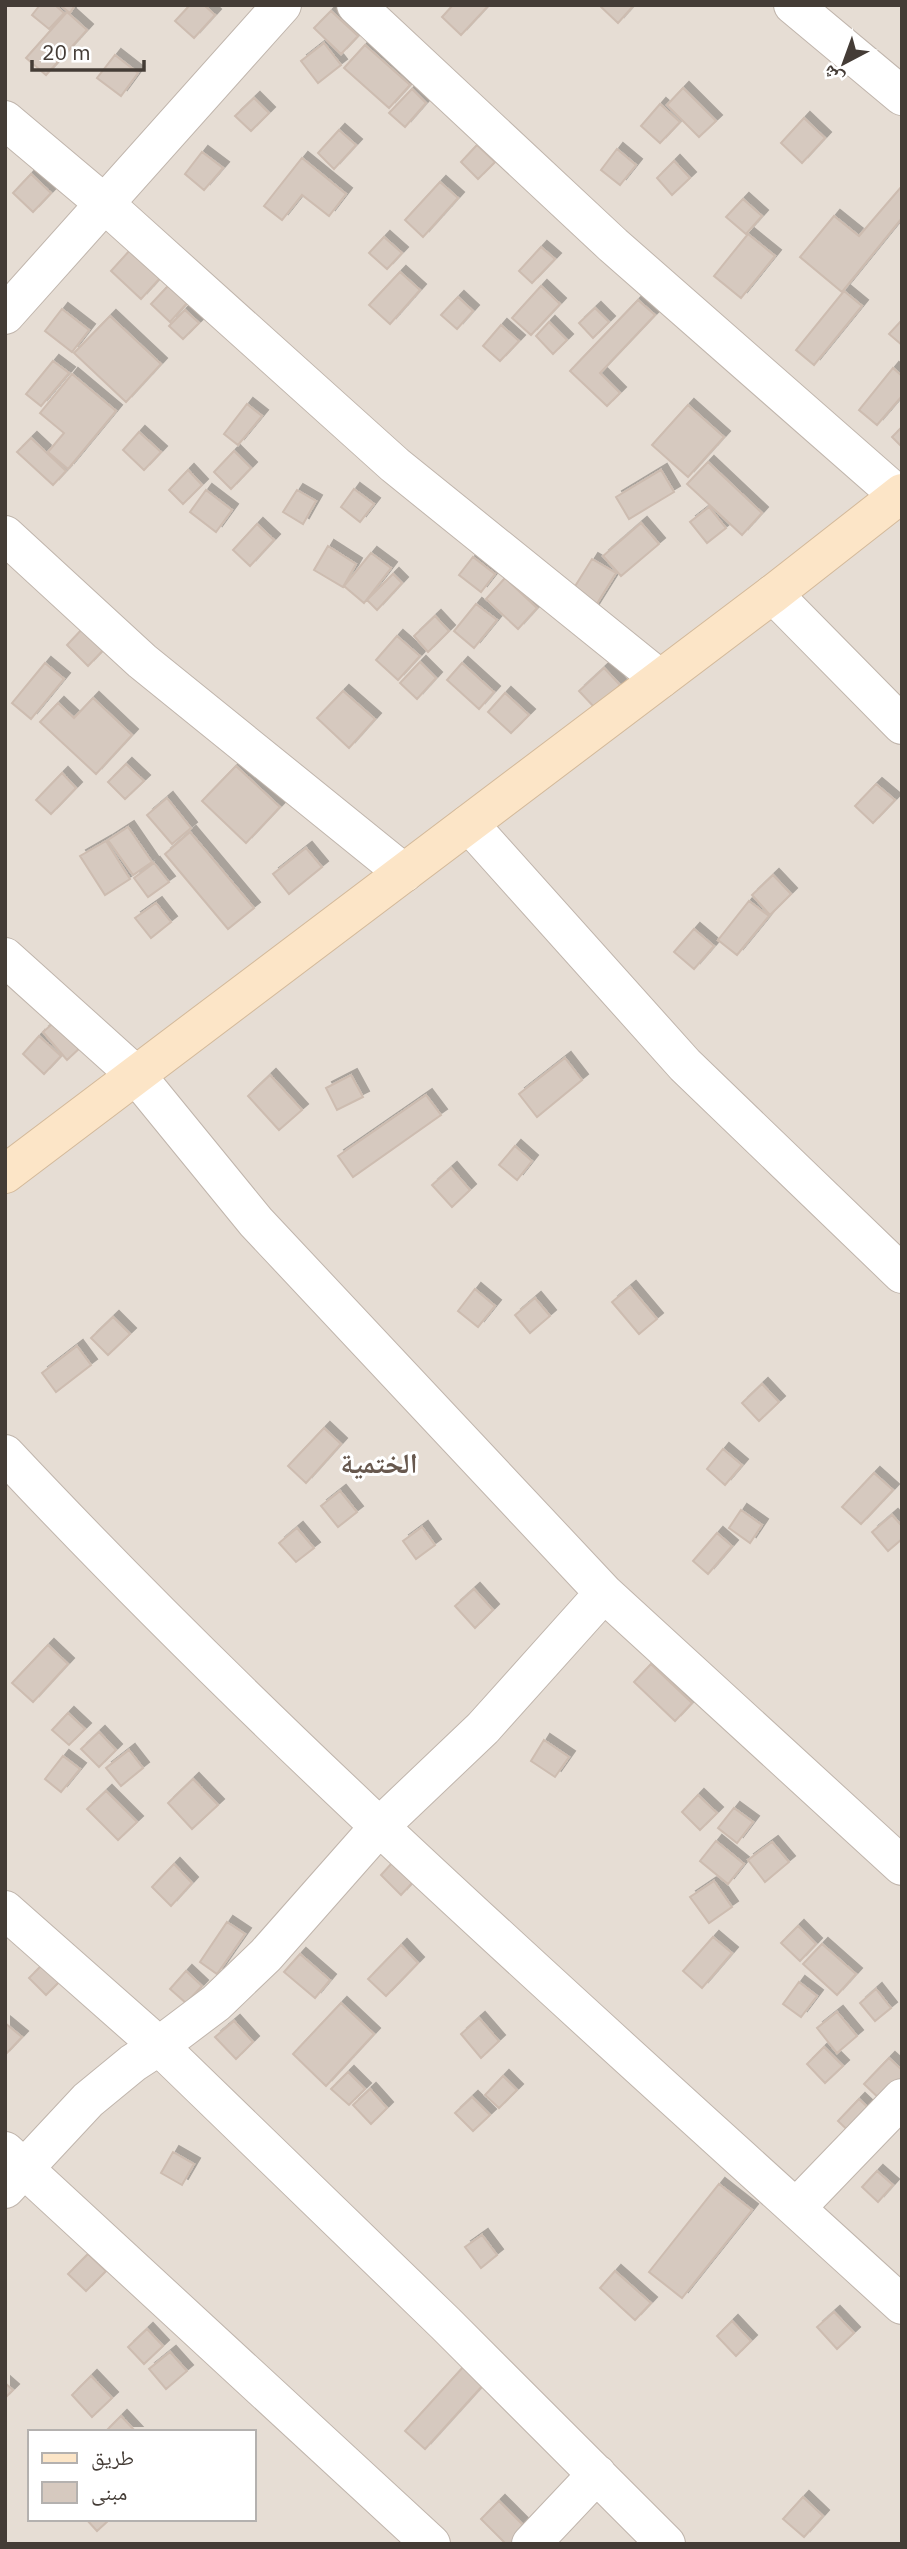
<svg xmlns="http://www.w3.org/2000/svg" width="907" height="2549" font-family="'IBM Plex Sans','Noto Naskh Arabic',sans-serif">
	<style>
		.residential { fill: #e6ddd4; fill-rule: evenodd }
		.building { fill: #d6c9bf; stroke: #cdbcb0; stroke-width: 2; filter: url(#shadow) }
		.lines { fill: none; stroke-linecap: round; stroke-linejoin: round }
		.street-casing { stroke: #c0b5ac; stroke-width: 40 }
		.secondary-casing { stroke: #d3b99a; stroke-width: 40 }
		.street { stroke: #fff; stroke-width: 38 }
		.secondary { stroke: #fce5c7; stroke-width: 38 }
		.labels { text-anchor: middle; stroke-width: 6; stroke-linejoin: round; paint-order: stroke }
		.quarter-label { font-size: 28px; font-weight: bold; fill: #67584e; stroke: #fff }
	</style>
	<defs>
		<filter id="shadow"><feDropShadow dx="6" dy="-6" stdDeviation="0" flood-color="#0004"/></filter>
	</defs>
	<rect width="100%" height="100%" fill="#f2ece6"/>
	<path class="residential" d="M5 5H902V2544H5ZM30 2432H254V2519H30Z"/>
	<path class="building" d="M40 5H55L64 13 49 29 32 15Z
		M60 5H75L70 13Z
		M190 5H204L215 15 194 38 175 21Z
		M453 5H489L461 35 442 17Z
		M599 5H634L618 23Z
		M331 11 358 36 341 54 314 28Z
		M67 12 87 30 46 75 26 58Z
		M324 43 341 65 318 83 301 61Z
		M365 45 410 85 389 108 344 68Z
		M115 55 138 73 121 96 97 78Z
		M683 88 716 121 699 137 667 105Z
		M412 89 426 103 405 127 389 113Z
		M254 98 269 113 251 131 235 116Z
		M660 104 680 122 660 143 641 126Z
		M804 118 825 138 802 163 781 143Z
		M339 130 356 145 334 169 318 153Z
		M477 145 495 162 478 179 461 162Z
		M617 149 636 165 620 185 601 170Z
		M202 152 223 168 204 190 185 174Z
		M302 158 346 194 329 216 302 195 282 220 264 206Z
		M674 161 690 178 672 195 657 178Z
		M31 174 51 193 33 212 13 193Z
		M440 182 458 198 423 237 405 220Z
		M902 186V218L842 292 800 257 834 216 859 236Z
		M743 199 762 216 746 234 726 217Z
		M748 234 775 256 741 298 714 276Z
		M384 237 402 253 387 269 369 253Z
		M541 247 555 259 532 283 519 271Z
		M131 249 161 277 141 299 111 271Z
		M400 272 420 290 390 324 369 305Z
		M168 286 187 303 170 322 151 304Z
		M541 286 560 304 531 335 512 318Z
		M844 291 862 306 814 365 796 350Z
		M458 297 473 311 457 329 441 315Z
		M638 300 655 315 600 373 620 393 607 406 570 371Z
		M595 308 609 322 593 338 579 323Z
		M62 309 89 330 72 352 45 331Z
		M185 310 199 323 183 339 169 326Z
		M110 316 161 364 126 402 74 353Z
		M902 320V345L889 334Z
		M549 322 567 340 553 354 536 336Z
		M501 325 519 341 500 361 483 346Z
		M53 361 69 373 41 406 26 394Z
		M893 368 902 376V396L877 425 859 410Z
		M72 374 116 411 68 469 48 452 64 433 40 413Z
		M247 404 262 416 238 445 224 434Z
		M688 405 724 437 688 477 652 445Z
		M902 427V447L892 437Z
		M139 432 161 452 144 470 123 450Z
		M31 438 66 471 53 485 17 452Z
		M234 451 251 468 231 489 214 472Z
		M708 462 762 513 742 535 687 484Z
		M188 470 202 485 183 504 169 490Z
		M661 470 674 492 629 519 616 497Z
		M354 489 374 504 360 522 341 507Z
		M206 490 232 510 216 532 190 512Z
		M297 490 316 501 303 524 283 512Z
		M709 507 726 528 707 543 690 522Z
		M641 523 659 544 621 576 603 556Z
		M257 524 274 540 250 566 233 550Z
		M328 546 356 564 343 587 314 570Z
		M371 553 391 568 364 603 344 586Z
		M473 557 495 574 481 592 459 575Z
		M592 559 616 573 593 610 569 596Z
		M393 574 402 583 377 610 367 600Z
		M505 578 537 608 518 629 486 599Z
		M476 604 497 620 474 648 454 631Z
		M435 616 449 631 428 652 414 636Z
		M87 624 108 645 88 666 67 645Z
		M397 636 420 656 398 680 376 660Z
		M420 662 436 678 417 699 400 683Z
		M45 663 64 679 31 719 12 703Z
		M462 663 494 692 479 709 447 680Z
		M604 668 620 685 596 709 579 691Z
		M343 691 375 719 349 748 317 718Z
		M505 693 529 715 511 733 488 712Z
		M93 698 132 735 96 774 40 722 58 703 74 718Z
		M126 764 144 781 125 799 108 782Z
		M236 766 280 807 246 843 202 801Z
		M62 773 76 788 51 814 36 800Z
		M876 784 895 800 873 823 855 806Z
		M167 798 191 828 172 844 147 815Z
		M128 827 152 862 133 875 108 840Z
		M190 832 254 908 228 929 165 854Z
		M106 841 130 879 105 895 80 856Z
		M306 848 322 867 289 894 273 874Z
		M154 863 169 882 148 897 134 878Z
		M773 875 791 894 770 915 752 895Z
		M749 901 769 916 737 955 718 940Z
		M156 903 171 922 151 938 135 918Z
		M694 929 714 946 694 969 674 952Z
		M59 1018 83 1045 67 1060 43 1032Z
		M39 1036 61 1056 44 1074 23 1054Z
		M565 1058 582 1080 537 1117 519 1094Z
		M270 1075 302 1110 279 1130 248 1096Z
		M351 1075 363 1097 337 1110 326 1088Z
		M426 1095 441 1115 353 1177 338 1156Z
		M515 1146 532 1161 517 1180 499 1165Z
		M451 1168 470 1190 452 1207 432 1185Z
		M630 1287 657 1319 639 1334 612 1302Z
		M475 1289 495 1306 478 1327 458 1311Z
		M535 1298 550 1316 530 1333 515 1315Z
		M113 1317 130 1334 108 1355 91 1338Z
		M77 1346 91 1365 56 1392 42 1373Z
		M762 1384 779 1402 759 1421 742 1403Z
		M324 1428 341 1444 306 1483 288 1466Z
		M723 1449 742 1465 725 1485 707 1469Z
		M874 1473 893 1490 861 1524 842 1507Z
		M340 1491 357 1512 338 1527 321 1506Z
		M741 1510 762 1525 750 1543 729 1528Z
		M892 1515 902 1526V1539L888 1551 872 1532Z
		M422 1527 435 1545 416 1559 403 1541Z
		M297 1528 314 1548 296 1562 279 1543Z
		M717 1533 732 1546 708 1574 693 1561Z
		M474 1589 493 1610 475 1628 455 1606Z
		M48 1645 68 1664 33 1702 12 1683Z
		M651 1664 692 1703 675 1721 634 1682Z
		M68 1713 85 1729 69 1745 52 1730Z
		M99 1732 116 1750 99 1767 81 1749Z
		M544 1740 569 1757 555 1777 531 1761Z
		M129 1750 143 1768 121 1786 106 1768Z
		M63 1756 80 1769 61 1792 45 1779Z
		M193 1779 218 1805 192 1829 168 1803Z
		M106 1791 137 1822 118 1840 87 1809Z
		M698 1795 717 1813 700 1830 682 1812Z
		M734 1808 753 1822 737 1843 718 1828Z
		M716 1841 744 1864 728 1884 700 1861Z
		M772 1842 789 1862 765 1882 748 1860Z
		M393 1862 413 1882 401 1895 381 1875Z
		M174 1864 192 1883 171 1906 152 1887Z
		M714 1881 732 1907 709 1923 690 1897Z
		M227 1922 245 1934 217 1974 200 1962Z
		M798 1926 816 1944 800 1961 781 1943Z
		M713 1937 732 1953 702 1988 683 1971Z
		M822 1944 856 1974 837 1995 803 1964Z
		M401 1945 418 1963 386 1996 368 1979Z
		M300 1954 330 1980 315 1998 284 1972Z
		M46 1961 63 1978 46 1995 29 1978Z
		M186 1971 202 1986 186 2003 170 1989Z
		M799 1982 817 1996 801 2017 783 2004Z
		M876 1989 891 2008 875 2021 860 2003Z
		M341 2003 374 2034 326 2086 293 2054Z
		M837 2012 857 2036 837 2053 817 2028Z
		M479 2018 499 2041 481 2058 461 2034Z
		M234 2021 253 2042 236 2059 215 2037Z
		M5 2023 22 2037 5 2055Z
		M824 2047 843 2066 825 2083 807 2064Z
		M889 2058 902 2070V2087L885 2104 864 2084Z
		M348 2072 365 2089 349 2105 331 2089Z
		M503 2076 517 2090 499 2108 485 2095Z
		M370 2089 387 2108 371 2124 353 2105Z
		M472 2097 490 2115 473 2131 455 2113Z
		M859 2099 881 2120 860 2142 838 2121Z
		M173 2152 194 2164 182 2185 161 2173Z
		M877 2171 893 2185 878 2202 862 2187Z
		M719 2184 752 2210 682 2298 649 2272Z
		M482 2235 497 2255 481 2268 465 2247Z
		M88 2254 106 2271 86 2291 68 2274Z
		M615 2271 651 2303 635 2320 600 2288Z
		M834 2312 854 2333 837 2349 817 2327Z
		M732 2321 751 2341 736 2356 717 2336Z
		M147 2329 163 2346 144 2364 128 2347Z
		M170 2352 187 2371 166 2389 149 2369Z
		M464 2366 484 2384 425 2449 405 2431Z
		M91 2376 112 2398 92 2417 72 2395Z
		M5 2383 13 2390 5 2398Z
		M121 2416 136 2432H105Z
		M803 2497 823 2516 804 2537 783 2519Z
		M499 2501 534 2536 526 2544H506L481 2519Z
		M86 2519H110L97 2531Z"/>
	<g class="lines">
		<defs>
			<path id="street" d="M356 5 613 245 899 496
				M793 5 902 96
				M5 120 106 205 395 465 660 679
				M5 315 282 5
				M5 535 142 661 404 873
				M773 594 902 725
				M469 824 685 1065 902 1274
				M5 957 136 1075 256 1222 604 1593 902 1866
				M5 1454C287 1755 598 2027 902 2305
				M5 1910 159 2046 445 2323 666 2544
				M5 2151 431 2544
				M5 2189 88 2100 133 2063 159 2046 216 2003 266 1955 379 1827 483 1728 604 1593
				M796 2208 902 2098
				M531 2544 597 2474"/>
			<path id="secondary" d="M5 1174 773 594 902 493"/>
		</defs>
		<use href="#street" class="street-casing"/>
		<use href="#secondary" class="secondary-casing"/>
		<use href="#street" class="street"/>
		<use href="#secondary" class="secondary"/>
	</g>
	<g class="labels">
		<g class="quarter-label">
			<text x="379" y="1473">الختمية</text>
		</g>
	</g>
	<rect width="907" height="2549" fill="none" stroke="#443c36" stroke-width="14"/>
	<rect x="28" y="2430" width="228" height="91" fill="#ffffff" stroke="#b4b1af" stroke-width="2"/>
	<rect x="42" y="2453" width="35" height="10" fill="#fce5c7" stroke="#b4b1af" stroke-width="2"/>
	<text x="91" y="2465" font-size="21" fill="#443c36">طريق</text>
	<rect x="42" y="2482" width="35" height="21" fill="#d6c9bf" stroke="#b4b1af" stroke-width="2"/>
	<text x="91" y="2500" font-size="21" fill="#443c36">مبنى</text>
	<g transform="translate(844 63) rotate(221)" stroke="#ffffff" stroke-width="5" paint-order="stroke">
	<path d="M0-5L12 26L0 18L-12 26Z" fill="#443c36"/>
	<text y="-10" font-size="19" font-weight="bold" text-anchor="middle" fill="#443c36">ش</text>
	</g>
	<path d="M32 60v10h112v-10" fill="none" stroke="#443c36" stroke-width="3.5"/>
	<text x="42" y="60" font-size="21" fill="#443c36" stroke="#ffffff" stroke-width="5" paint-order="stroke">20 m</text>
</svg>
